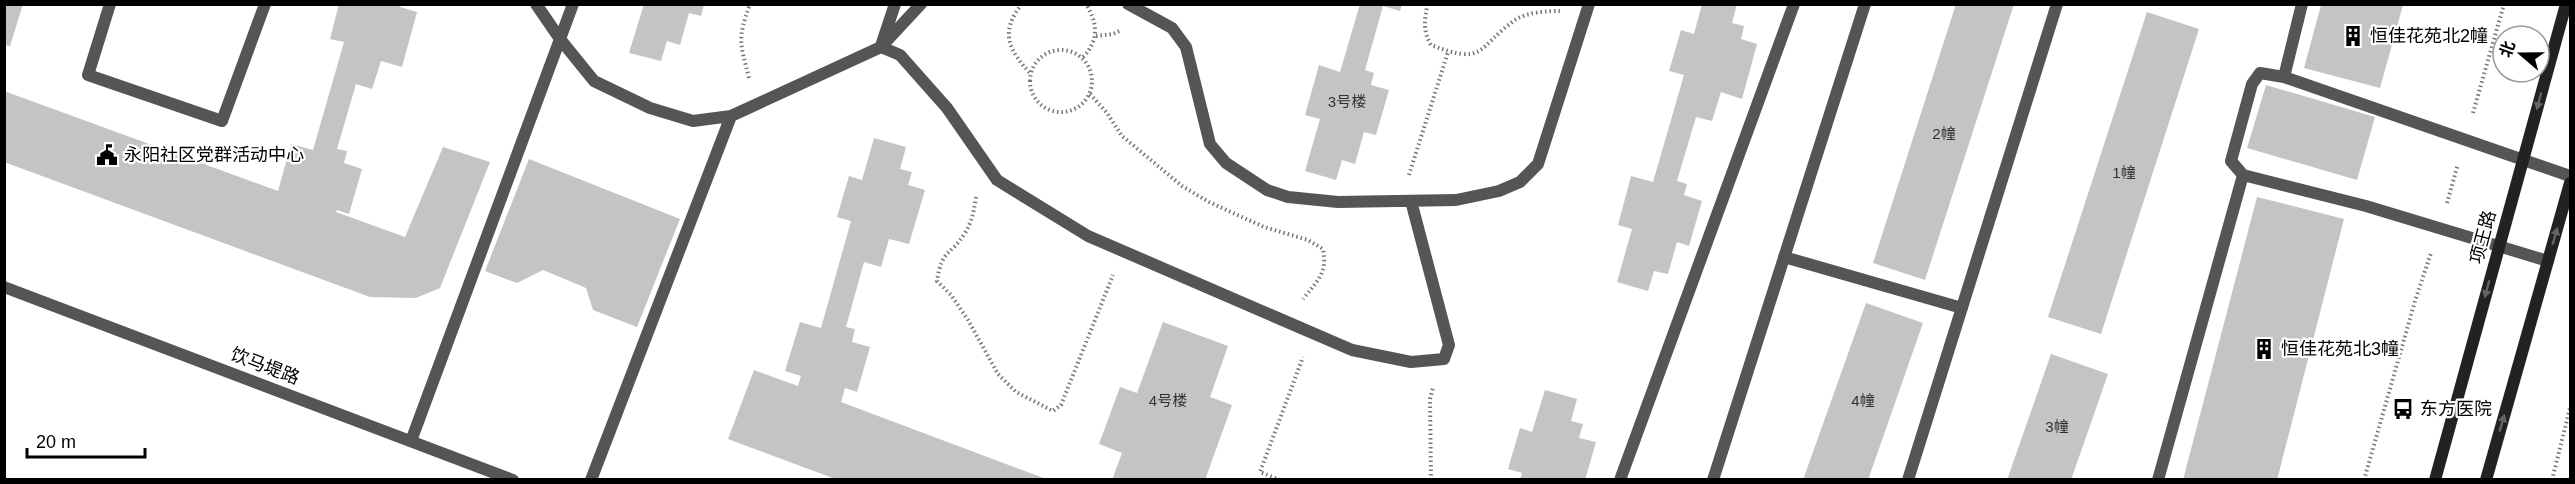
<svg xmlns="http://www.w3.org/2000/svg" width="2575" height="484" font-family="Helvetica,'Noto Sans SC',sans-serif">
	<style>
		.building { fill: #c4c4c4 }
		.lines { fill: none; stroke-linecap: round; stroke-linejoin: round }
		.path { stroke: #777; stroke-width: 4; stroke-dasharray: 1.5 3; stroke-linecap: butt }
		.lane { stroke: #555; stroke-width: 12 }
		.street { stroke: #555; stroke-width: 12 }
		.secondary { stroke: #222; stroke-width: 12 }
		.oneway { fill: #646464 }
		.labels { text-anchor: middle; stroke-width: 4.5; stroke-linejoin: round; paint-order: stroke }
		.number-label { font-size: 15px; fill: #313131 }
		.poi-label { font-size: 18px; fill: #000; stroke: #fff; text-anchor: start }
		.street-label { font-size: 18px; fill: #000; stroke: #fff }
	</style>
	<rect width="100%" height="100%" fill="#fff"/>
	<path class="building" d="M4 4H23L10 46 4 45Z
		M339 4H401L400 7 417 12 402 67 381 61 372 89 356 84 337 149 347 151 344 163 362 169 349 214 337 210 336 212 405 237 443 147 490 162 440 288 416 298 370 297 4 162V91L278 191 291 144 313 150 344 42 330 39Z
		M644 4H704L701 16 689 13 680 45 667 41 661 61 629 53Z
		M1360 4H1402L1400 11 1383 6 1365 70 1374 73 1371 85 1389 90 1376 135 1364 132 1355 164 1342 160 1336 180 1305 171 1320 119 1305 115 1319 65 1340 72Z
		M1702 4H1737L1732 23 1744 26 1741 39 1757 44 1742 99 1721 92 1712 121 1696 117 1677 181 1687 184 1684 195 1702 201 1689 246 1677 242 1668 274 1654 271 1648 291 1617 282 1632 229 1618 225 1631 176 1653 182 1684 75 1669 71 1681 30 1694 34Z
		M1956 4H2014L1925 280 1873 263Z
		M2321 5H2403L2380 88 2304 68Z
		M2147 12 2199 29 2101 334 2048 317Z
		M2266 85 2375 117 2357 180 2247 148Z
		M874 138 906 147 900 169 912 172 908 185 925 190 909 244 889 239 881 267 864 262 846 327 855 329 852 342 870 347 857 392 845 388 841 402 1049 480H838L728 439 754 370 798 386 801 376 785 371 800 322 821 328 851 221 837 217 849 176 862 180Z
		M529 159 680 219 637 327 593 310 586 288 543 270 517 283 485 271Z
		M2257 197 2344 219 2277 480H2183Z
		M1866 303 1923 323 1868 480H1803Z
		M1163 322 1228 346 1210 397 1232 405 1205 480H1112L1122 453 1099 444 1120 387 1137 393Z
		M2051 354 2108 374 2071 480H2007Z
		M1545 390 1577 399 1571 421 1583 424 1579 438 1596 442 1585 480H1520L1522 473 1508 469 1520 428 1532 432Z"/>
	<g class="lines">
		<path class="path" d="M1022 4C999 32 1009 51 1031 74
			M1428 4C1424 19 1423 32 1431 45 1486 66 1476 48 1515 20 1527 12 1547 11 1560 11
			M1096 36 1113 34 1121 30
			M1030 81a31 31 0 1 1 62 0a31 31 0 1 1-62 0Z
			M1083 57C1099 41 1098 23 1086 4
			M749 78C740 42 737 40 750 4
			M1090 94 1107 113 1122 136 1182 186 1209 202 1264 227 1308 240 1323 249C1328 273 1317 281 1303 299
			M2473 113 2504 4
			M1409 175 1448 52
			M976 197C974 210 972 222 965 233 951 256 942 248 937 281L951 295 968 320 998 374 1016 392 1053 411 1061 405 1113 275
			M2447 203 2458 164
			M1280 480 1260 472 1303 357
			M1431 480 1430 399 1433 388
			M2364 480 2415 301 2431 253
			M2552 480 2570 408"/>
		<path class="lane" d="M110 4 88 75 222 121 265 4
			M536 4 560 39 594 81 650 108 693 121 731 116 881 47 900 55 947 108 997 180 1088 236 1352 350 1411 362 1444 359 1449 345 1411 201
			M1128 4 1172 28 1186 47 1210 144 1226 163 1267 190 1288 197 1338 202 1456 200 1499 191 1520 182 1538 164 1589 4
			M2302 4 2284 77 2570 176
			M882 43 895 4
			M881 47 921 4
			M2243 175 2231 161 2252 84 2260 73 2284 77
			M1784 257 1962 308
			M411 441 573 4
			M591 480 731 116
			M1713 480 1865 4
			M1908 480 2057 4
			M2158 480 2243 175 2366 206 2548 261"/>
		<path class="street" d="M4 287 513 480
			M1620 480 1794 4"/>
		<path class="secondary" d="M2435 480 2566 4
			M2486 480 2570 183"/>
	</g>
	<defs><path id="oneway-solid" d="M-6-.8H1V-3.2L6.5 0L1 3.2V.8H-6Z" transform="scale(1.5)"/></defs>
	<g class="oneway">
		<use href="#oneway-solid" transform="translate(2539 101) rotate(105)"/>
		<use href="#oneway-solid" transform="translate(2555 236) rotate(-74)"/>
		<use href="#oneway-solid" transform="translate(2487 289) rotate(105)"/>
		<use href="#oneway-solid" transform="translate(2502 423) rotate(-74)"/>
	</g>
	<defs>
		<symbol id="building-bare" viewBox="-9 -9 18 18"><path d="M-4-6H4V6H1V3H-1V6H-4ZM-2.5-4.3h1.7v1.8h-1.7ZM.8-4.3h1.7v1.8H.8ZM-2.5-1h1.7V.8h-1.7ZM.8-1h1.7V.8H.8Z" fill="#000" stroke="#fff" stroke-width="2.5" paint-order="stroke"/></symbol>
		<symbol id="civic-bare" viewBox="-9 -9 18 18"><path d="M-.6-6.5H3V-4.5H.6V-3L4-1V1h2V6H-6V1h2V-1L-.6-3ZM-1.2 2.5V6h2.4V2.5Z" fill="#000" stroke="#fff" stroke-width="2.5" paint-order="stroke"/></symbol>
		<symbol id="bus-bare" viewBox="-9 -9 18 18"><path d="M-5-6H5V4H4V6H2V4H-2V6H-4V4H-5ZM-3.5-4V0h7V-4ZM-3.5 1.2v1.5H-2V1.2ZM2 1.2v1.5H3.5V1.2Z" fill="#000" stroke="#fff" stroke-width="2.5" paint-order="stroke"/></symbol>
	</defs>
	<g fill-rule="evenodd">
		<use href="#building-bare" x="2338" y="21" width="30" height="30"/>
		<use href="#civic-bare" x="92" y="140" width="30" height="30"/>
		<use href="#building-bare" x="2249" y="334" width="30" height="30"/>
		<use href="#bus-bare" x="2388" y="394" width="30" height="30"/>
	</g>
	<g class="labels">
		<g class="number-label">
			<text x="1347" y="107">3号楼</text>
			<text x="1944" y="139">2幢</text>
			<text x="2124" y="178">1幢</text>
			<text x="1168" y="406">4号楼</text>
			<text x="1863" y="406">4幢</text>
			<text x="2057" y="432">3幢</text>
		</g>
		<g class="poi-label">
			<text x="2370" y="42">恒佳花苑北2幢</text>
			<text x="124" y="161">永阳社区党群活动中心</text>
			<text x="2281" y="355">恒佳花苑北3幢</text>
			<text x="2420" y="415">东方医院</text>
		</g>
		<g class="street-label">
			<text transform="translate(2483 237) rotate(-75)" y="6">项王路</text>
			<text transform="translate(265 366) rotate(21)" y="6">饮马堤路</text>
		</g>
	</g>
	<rect width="2575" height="484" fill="none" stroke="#000000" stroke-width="12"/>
	<g transform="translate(2521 54) rotate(290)"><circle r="28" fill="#ffffff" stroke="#999999" stroke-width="1.5"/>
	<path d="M0-4.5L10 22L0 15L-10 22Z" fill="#000000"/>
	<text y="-9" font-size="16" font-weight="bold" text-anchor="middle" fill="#000000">北</text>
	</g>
	<path d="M27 448v9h118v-9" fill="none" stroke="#000000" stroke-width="3"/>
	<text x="36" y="448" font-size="18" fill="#000000" stroke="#ffffff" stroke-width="4.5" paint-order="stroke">20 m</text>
</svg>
